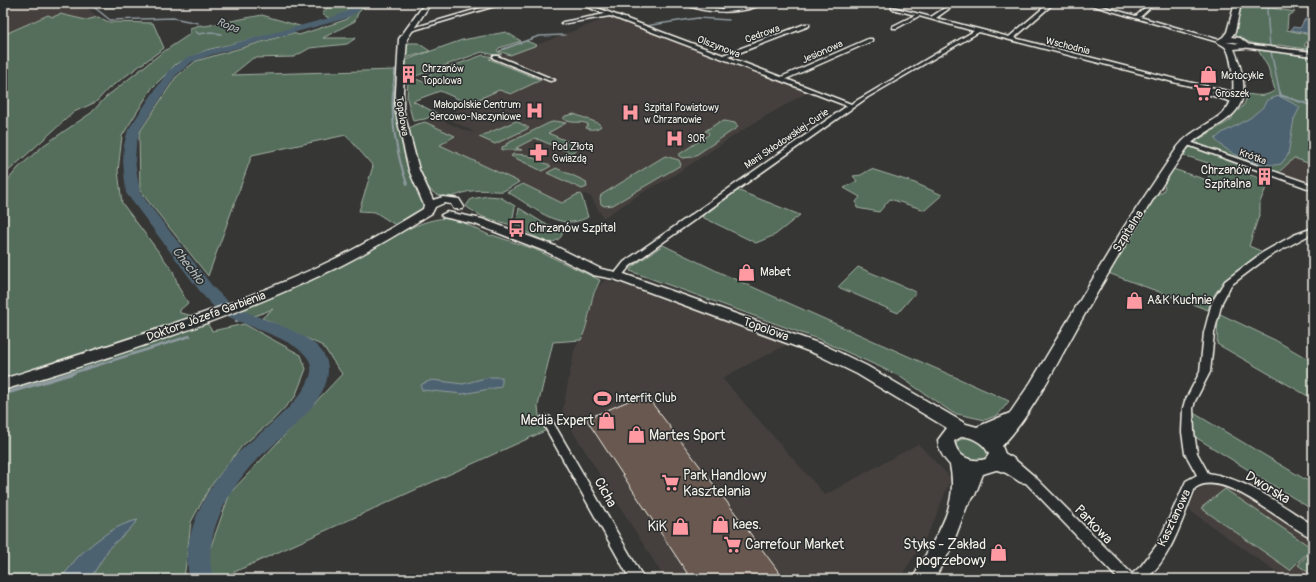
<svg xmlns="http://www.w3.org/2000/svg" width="1316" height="582" font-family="Pangolin,sans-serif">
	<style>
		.built { fill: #45403d }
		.green { fill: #546e5c; stroke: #a4b0a2 }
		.water { fill: #4d6270; stroke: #909ba0 }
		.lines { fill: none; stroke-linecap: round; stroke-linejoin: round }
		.stream-far3 { stroke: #909ba0; stroke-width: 1.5 }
		.stream-far2 { stroke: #909ba0; stroke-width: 2 }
		.stream-far1 { stroke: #909ba0; stroke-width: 2.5 }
		.stream { stroke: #909ba0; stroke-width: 3.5 }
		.river { fill: #4d6270; fill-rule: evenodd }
		.building { fill: #67584f; stroke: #f4f1e8 }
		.street-casing { stroke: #f4f1e8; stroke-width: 3 }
		.secondary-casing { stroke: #f4f1e8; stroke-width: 3 }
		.street { fill: #2a2d2e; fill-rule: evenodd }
		.secondary { fill: #2a2d2e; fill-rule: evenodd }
		.labels { text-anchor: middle; stroke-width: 3; stroke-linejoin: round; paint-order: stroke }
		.far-street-label { font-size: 10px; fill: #f4f1e8; stroke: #2a2d2e }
		.far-poi-label { font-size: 10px; fill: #f4f1e8; stroke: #2a2d2e; text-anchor: start }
		.far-water-label { font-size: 11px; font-style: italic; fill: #b1b8b8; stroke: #2a2d2e }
		.poi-label { font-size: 12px; fill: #f4f1e8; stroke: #2a2d2e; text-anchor: start }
		.street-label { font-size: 12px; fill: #f4f1e8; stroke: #2a2d2e }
		.water-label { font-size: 13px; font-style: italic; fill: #b1b8b8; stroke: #2a2d2e }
		.near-poi-label { font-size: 14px; fill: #f4f1e8; stroke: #2a2d2e; text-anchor: start }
		.near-street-label { font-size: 14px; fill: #f4f1e8; stroke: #2a2d2e }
	</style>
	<rect width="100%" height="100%" fill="#363635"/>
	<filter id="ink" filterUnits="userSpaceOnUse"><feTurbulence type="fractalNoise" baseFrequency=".025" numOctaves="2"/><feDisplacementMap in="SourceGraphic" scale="8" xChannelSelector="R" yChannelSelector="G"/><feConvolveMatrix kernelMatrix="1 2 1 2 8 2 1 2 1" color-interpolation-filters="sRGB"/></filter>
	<g filter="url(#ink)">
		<path class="built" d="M3 3H75L88 9 98 17 86 20 60 14 53 17 48 15 3 35Z
			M610 17 808 92 754 123 668 179 647 190 603 218 591 197 585 194 576 195 562 203 440 145 454 138 425 122 437 118 466 131 476 133 445 117V115L470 104 481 107 477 100 499 90 511 94 541 80 489 59 506 54 510 55Z
			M1294 158 1313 165 1312 185 1278 173Z
			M605 280 628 286 788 344 722 378 825 495 918 444 951 478 933 523 922 544 899 579H665L562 414 574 351 586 328 594 294 597 290V288Z
			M1209 486 1231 488 1255 501 1313 540V579H1286L1189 510 1196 492 1201 488Z"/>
		<path class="green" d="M95 3H194L145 7H101Z
			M318 3H356L355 7 332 20 322 14 327 8Z
			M363 3H368L358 13 355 21 323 38H356L347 44 310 48 294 57 253 58 232 75 395 70 393 86H396L395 91C397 125 404 174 425 202L424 209 397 226 375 212 359 211 373 166 346 135 252 155 208 276 140 191 139 133 176 77 196 61 293 33 299 35 345 20Z
			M688 3H744L751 5C727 13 711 9 688 3Z
			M1242 3 1295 12 1288 16 1287 30 1311 35 1304 46 1313 48V50L1279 45 1273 47 1257 45 1236 37 1234 30 1240 9 1243 8 1240 7Z
			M60 14 86 20 98 17 109 22 153 23 164 48 108 89 96 102 74 112 3 176V35L48 15 53 17Z
			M262 15 303 27 207 50 176 64 152 88 122 136 118 171 122 203 173 271 179 288 188 303 180 310V313L199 317 3 381V186L18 168 44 145 91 113 106 97 160 54 190 34V28L200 25 205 26Z
			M506 32 521 41 499 48 497 51 502 54 495 55 482 52 416 76 413 72 404 73V62L406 60 462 40Z
			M526 41 537 45 510 55 499 51Z
			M404 43H418L430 51 406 58 404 57Z
			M1258 50 1313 57V165L1294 158 1278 173 1202 146 1196 141 1231 120C1235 108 1247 110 1246 94 1256 95 1266 98 1275 90L1268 67Z
			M483 55 493 57 489 59 541 80 511 94 499 90 477 100 475 99 465 102 440 91 413 101 438 114 425 119 413 121 407 98 408 80 416 79 424 82 427 81 422 77Z
			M574 114 598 123 601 126C597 130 590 130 586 128L588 124C579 120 573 125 563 119L565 116Z
			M516 121 529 128 495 144 479 137Z
			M556 121 566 123 548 133 581 147 571 153 535 138 516 148 522 150H502V147L507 145 506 144 549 123Z
			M725 121 735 123 738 127 693 157 682 158 678 155 708 135 709 133 705 131 719 122Z
			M425 122 455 136 440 145 519 182C514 185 508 189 503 191 496 192 481 189 472 191 462 192 457 197 446 197 419 196 413 150 408 129L414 125Z
			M1189 147 1196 148 1251 167 1244 173 1269 181 1260 202V212L1249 246 1263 252C1239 271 1217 280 1208 310L1108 273 1158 193H1162L1165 187 1163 185 1173 169 1207 180 1214 165 1183 155Z
			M513 154 527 155 551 166 542 171 511 156Z
			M665 156 679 160 681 165 613 205 604 206 601 204 600 198 601 195Z
			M556 168 583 180 586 182 587 187 582 189 547 173Z
			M871 169 915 183 942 195 925 210 890 199 879 212 857 208 856 202 860 197 844 188 857 181 853 176 861 175Z
			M523 184 562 203 576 195 581 194 588 217C559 234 531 204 507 192Z
			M737 190 800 215 775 235 756 243 702 217Z
			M488 196 500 197 515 206 512 224 511 225 483 217 468 208 466 206 471 199Z
			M519 208 545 224 563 228C564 238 556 242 548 243L522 230 523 228 516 225Z
			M447 218 456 219 491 236 492 235 534 249 600 280C598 285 592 296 592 300 589 314 587 327 581 340L553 342 538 406 539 415 547 430 219 579H211L206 560 230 493 342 374 323 346 262 318 273 309 252 317 240 311C277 294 315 277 352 259 381 245 413 220 447 218Z
			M663 245 721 273 1009 401 998 415 985 420 953 413 899 376 880 367 818 339 630 271 632 267Z
			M858 267 916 292 898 313 838 287Z
			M1218 313 1275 340 1313 362V399L1217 344Z
			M207 323 212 331 244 324 301 355 306 369 295 397 272 421 242 446 210 487 191 522 184 579H3V390Z
			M1192 412 1313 484V510L1192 435Z
			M968 437 973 438 985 447 987 454 986 457C975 465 951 456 957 441Z
			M1225 489 1312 548 1290 570 1201 508Z
			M1313 548V576L1298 565Z"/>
		<path class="water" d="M1305 19 1313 21 1312 34 1291 30 1293 27 1300 28Z
			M1279 96 1300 107 1294 119 1288 155 1281 164C1262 169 1227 154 1215 139L1222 133 1250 118 1263 107 1267 100Z
			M489 377H502V383L500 387 463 394 422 390 421 387 422 384 432 380 463 384Z
			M138 520 127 532 110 547 90 579H58C66 574 71 565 77 558 93 542 116 524 138 520Z"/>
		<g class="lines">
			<path class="stream-far3" d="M89 3 110 20 173 18 198 23
				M1270 7 1267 10 1270 47
				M645 26 698 18 729 20
				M195 31 199 34 211 32 221 34
				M1270 47 1313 51
				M503 49 539 36 565 35
				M1271 52 1280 93
				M393 93 395 69"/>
			<path class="stream-far2" d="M393 92C391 123 397 155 407 184
				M1280 92 1281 96
				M1280 95 1313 106"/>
			<path class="stream-far1" d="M236 321 248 316
				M69 374 190 336"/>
			<path class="stream" d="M3 394 73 373"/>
			<path class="river" d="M356 3H364L358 12 344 19 211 55 192 62 176 75 140 130 136 145 135 161 140 193 213 287C220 294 227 301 236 307 260 321 320 332 327 362 337 401 272 442 249 468 233 487 221 507 214 531 210 548 208 563 214 579H190C178 538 208 485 235 456 252 437 325 389 309 360 297 339 245 327 224 314 215 309 209 302 202 294L126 193 123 161 124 145 128 130 168 71 186 58 205 51 333 17 347 11Z"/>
		</g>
		<path class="building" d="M645 394 718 490 784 579H691L586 419Z"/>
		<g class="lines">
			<defs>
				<path id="street" d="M498 3H505L411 31 406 30Z
					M578 3H584L723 55 805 24H809V26L728 57 781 77 868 39H872V41L786 79 851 104 974 31 919 16 897 28H893V26L915 15 892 9V7L931 17 952 3H957L936 18 1009 37 1049 3H1054L1014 38 1179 80 1241 94 1238 96 1213 91 1212 92 1234 99 1235 100 1232 102 1207 94 1208 90 1177 83 979 32 868 97 659 245 630 266 620 278 617 279 613 276 624 262 847 106 610 16 561 24V23L563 22 605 14Z
					M683 3 723 9 763 3C744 15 702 14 683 3Z
					M1084 3H1091L1136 16 1150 3H1155L1140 17 1223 41 1218 42Z
					M1294 3H1305V4L1303 5Z
					M1244 44 1313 52V56L1242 47 1241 46Z
					M493 56H497L555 80 550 81 493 58Z
					M1187 141 1313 185V190L1185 144V142Z
					M1313 228V233L1268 257 1231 285 1222 302 1214 333 1210 372 1195 401 1193 408 1194 432 1197 453 1208 473C1247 479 1281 505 1313 525V538C1285 527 1224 467 1195 488 1182 519 1172 557 1146 579H1118L1026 483 1020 482 1006 473 989 467 987 464 989 461 993 459 1000 462 993 457 991 454 993 451 997 449 1013 458 1034 476 1132 574 1141 566 1157 545 1186 481 1197 475 1185 453 1182 432 1183 408 1185 401 1200 372 1204 333 1212 302 1225 281 1262 253 1294 235Z
					M546 416 550 417 644 579H630L541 420 542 417Z"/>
				<path id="secondary" d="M425 3H431L407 39 403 91V109L419 170 433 200 443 197 459 199 464 207 462 209H454L451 204 444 203 435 207 432 213C399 233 367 253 332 270 227 320 114 357 3 390V379C111 345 219 312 322 265 357 249 390 229 423 209L424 205 409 170 395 109 399 39Z
					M1235 3H1241L1235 32 1231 37 1240 38 1249 45 1245 48 1234 49C1240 63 1247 87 1241 102 1231 126 1199 130 1185 151 1146 207 1112 267 1078 326 1055 367 1034 411 1002 446L1005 454 999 469 983 474 975 495 967 506 950 551 934 579H913C931 540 960 512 950 465 943 458 939 450 938 440L947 428 857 374 816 354 614 279 593 275 547 252 475 224 443 217 441 215 447 212 482 219 555 246 601 269 621 273 826 346 867 366 966 424 977 427 1010 413 1031 382 1124 227 1177 148C1199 118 1238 124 1233 78 1232 69 1231 55 1226 48 1224 45 1219 44 1216 41L1223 37 1227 32ZM1226 42H1235L1239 44ZM963 436C974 438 984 443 989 454L986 459C971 463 957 457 954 441Z"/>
			</defs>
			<use href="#street" class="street-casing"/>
			<use href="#secondary" class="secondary-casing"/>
			<use href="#street" class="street"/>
			<use href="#secondary" class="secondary"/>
		</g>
	</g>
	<defs>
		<symbol id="building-bare" viewBox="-9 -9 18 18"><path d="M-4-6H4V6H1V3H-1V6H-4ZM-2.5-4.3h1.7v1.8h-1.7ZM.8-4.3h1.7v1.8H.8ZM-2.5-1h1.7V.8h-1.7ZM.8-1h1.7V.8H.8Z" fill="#ff9aa2" stroke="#2a2d2e" stroke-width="2.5" paint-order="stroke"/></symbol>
		<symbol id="shop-bare" viewBox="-9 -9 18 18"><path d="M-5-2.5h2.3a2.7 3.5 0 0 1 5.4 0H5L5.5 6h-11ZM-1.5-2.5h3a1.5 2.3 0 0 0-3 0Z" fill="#ff9aa2" stroke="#2a2d2e" stroke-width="2.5" paint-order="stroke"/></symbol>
		<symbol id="supermarket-bare" viewBox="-9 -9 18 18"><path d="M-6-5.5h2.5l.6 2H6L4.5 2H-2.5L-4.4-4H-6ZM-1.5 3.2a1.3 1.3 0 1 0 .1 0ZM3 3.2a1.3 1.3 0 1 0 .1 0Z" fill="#ff9aa2" stroke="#2a2d2e" stroke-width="2.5" paint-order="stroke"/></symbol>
		<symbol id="hospital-bare" viewBox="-9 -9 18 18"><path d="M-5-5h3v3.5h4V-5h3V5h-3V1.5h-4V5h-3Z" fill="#ff9aa2" stroke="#2a2d2e" stroke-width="2.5" paint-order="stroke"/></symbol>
		<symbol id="pharmacy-bare" viewBox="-9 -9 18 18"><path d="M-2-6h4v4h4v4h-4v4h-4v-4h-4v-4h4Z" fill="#ff9aa2" stroke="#2a2d2e" stroke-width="2.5" paint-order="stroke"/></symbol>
		<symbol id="bus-bare" viewBox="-9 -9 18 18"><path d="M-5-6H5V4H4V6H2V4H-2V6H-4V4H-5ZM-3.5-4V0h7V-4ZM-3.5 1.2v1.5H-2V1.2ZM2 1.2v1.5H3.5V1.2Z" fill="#ff9aa2" stroke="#2a2d2e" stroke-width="2.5" paint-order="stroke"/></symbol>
		<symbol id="stadium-bare" viewBox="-9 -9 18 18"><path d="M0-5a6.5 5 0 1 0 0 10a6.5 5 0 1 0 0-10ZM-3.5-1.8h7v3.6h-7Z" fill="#ff9aa2" stroke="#2a2d2e" stroke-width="2.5" paint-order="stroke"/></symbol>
	</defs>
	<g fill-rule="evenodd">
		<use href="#building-bare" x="396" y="62" width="25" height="25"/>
		<use href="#shop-bare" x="1196" y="62" width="25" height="25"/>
		<use href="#supermarket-bare" x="1190" y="80" width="25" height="25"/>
		<use href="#hospital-bare" x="522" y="98" width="25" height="25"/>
		<use href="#hospital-bare" x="618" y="100" width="25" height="25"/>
		<use href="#hospital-bare" x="662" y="126" width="25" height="25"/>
		<use href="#pharmacy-bare" x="526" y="140" width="25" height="25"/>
		<use href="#building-bare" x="1252" y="164" width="25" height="25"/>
		<use href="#bus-bare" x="504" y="216" width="25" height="25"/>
		<use href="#shop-bare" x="734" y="260" width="25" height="25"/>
		<use href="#shop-bare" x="1122" y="288" width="25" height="25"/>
		<use href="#stadium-bare" x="590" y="386" width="25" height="25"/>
		<use href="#shop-bare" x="594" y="408" width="25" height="25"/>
		<use href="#shop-bare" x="624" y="422" width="25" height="25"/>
		<use href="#supermarket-bare" x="658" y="470" width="25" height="25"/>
		<use href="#shop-bare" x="708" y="512" width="25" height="25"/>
		<use href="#shop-bare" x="668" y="514" width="25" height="25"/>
		<use href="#supermarket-bare" x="720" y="532" width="25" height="25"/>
		<use href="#shop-bare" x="986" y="540" width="25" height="25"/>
	</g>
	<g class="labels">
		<g class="far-street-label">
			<text transform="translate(762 33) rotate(-20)" y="4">Cedrowa</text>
			<text transform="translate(1068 45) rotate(14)" y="4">Wschodnia</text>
			<text transform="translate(719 46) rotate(21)" y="4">Olszynowa</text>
			<text transform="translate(822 51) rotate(-24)" y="4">Jesionowa</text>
			<text transform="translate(403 116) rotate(81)" y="4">Topolowa</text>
			<text transform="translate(786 138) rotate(-34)" y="4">Marii Skłodowskiej-Curie</text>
			<text transform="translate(1253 156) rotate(20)" y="4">Krótka</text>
		</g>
		<g class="far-poi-label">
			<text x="422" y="72">Chrzanów<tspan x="422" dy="12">Topolowa</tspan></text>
			<text x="1221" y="79">Motocykle</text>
			<text x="1215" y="97">Groszek</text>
			<text x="521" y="108" text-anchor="end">Małopolskie Centrum<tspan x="521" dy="12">Sercowo-Naczyniowe</tspan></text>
			<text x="644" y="111">Szpital Powiatowy<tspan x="644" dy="12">w Chrzanowie</tspan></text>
			<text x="687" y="142">SOR</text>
			<text x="552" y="150">Pod Złotą<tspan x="552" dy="12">Gwiazdą</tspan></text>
		</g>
		<g class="far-water-label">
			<text transform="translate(228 25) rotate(23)" y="4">Ropa</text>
		</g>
		<g class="poi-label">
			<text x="1251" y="174" text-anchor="end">Chrzanów<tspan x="1251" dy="14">Szpitalna</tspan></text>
			<text x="529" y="232">Chrzanów Szpital</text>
			<text x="760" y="276">Mabet</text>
			<text x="1147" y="304">A&amp;K Kuchnie</text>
			<text x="615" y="402">Interfit Club</text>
		</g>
		<g class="street-label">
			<text transform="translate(1128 231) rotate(-58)" y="4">Szpitalna</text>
			<text transform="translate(206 316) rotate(-20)" y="4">Doktora Józefa Garbienia</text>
			<text transform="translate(766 329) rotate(20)" y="4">Topolowa</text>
			<text transform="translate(1174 518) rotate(-65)" y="4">Kasztanowa</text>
		</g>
		<g class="water-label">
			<text transform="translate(189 265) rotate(52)" y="5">Chechło</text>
		</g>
		<g class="near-poi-label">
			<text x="594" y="425" text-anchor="end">Media Expert</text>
			<text x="649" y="440">Martes Sport</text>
			<text x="683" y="480">Park Handlowy<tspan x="683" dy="16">Kasztelania</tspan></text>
			<text x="733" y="529">kaes.</text>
			<text x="667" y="531" text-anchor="end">KiK</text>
			<text x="745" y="549">Carrefour Market</text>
			<text x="986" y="549" text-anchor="end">Styks - Zakład<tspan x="986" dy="16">pogrzebowy</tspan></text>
		</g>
		<g class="near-street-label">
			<text transform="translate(1268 487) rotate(31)" y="5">Dworska</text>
			<text transform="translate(606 492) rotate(61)" y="5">Cicha</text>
			<text transform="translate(1094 524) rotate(46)" y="5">Parkowa</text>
		</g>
	</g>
	<rect width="1316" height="582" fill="none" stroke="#2a2d2e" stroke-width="16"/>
	<rect x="8" y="8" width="1300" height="566" fill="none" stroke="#f4f1e8" stroke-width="1.5" filter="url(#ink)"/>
</svg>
